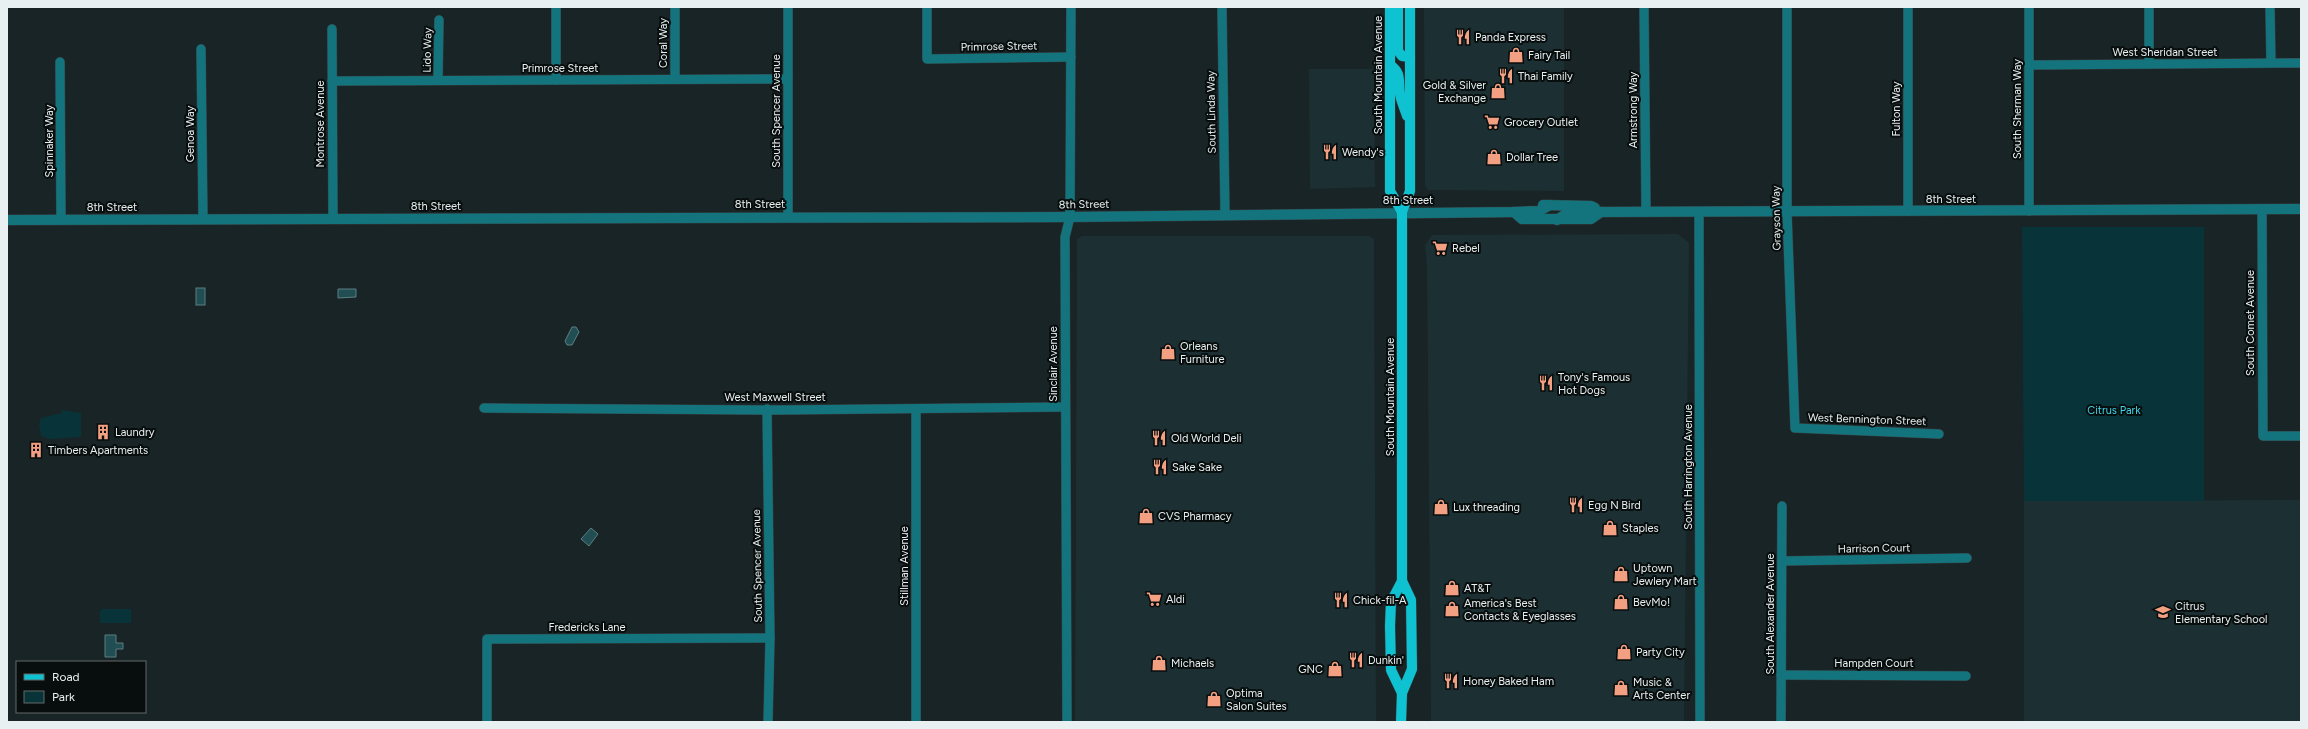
<svg xmlns="http://www.w3.org/2000/svg" width="2308" height="729" font-family="Figtree,sans-serif">
<style>
.built{fill:#1c2f32}
.green{fill:#083439}
.water{fill:#214e53;stroke:#5d7f82}
.lines{fill:none;stroke-linecap:round;stroke-linejoin:round}
.minor-casing{stroke:#364142;stroke-width:10}
.tertiary-casing{stroke:#364142;stroke-width:11}
.primary-casing{stroke:#364142;stroke-width:11}
.minor{stroke:#13747e;stroke-width:9}
.tertiary{stroke:#13747e;stroke-width:10}
.primary{stroke:#0fc2d2;stroke-width:10}
.labels{text-anchor:middle;stroke-width:4;stroke-linejoin:round;paint-order:stroke}
.poi-label{font-size:11px;fill:#e9f0f1;stroke:#080d0d;text-anchor:start}
.street-label{font-size:11px;fill:#e9f0f1;stroke:#080d0d}
.park-label{font-size:11px;fill:#40d6e7;stroke:#080d0d}
</style>
<rect width="100%" height="100%" fill="#192426"/>
<g class="built">
<path d="M 1424,7 L 1564,7 L 1564,191 L 1428,190 L 1425,185 Z"/>
<path d="M 1309,69 L 1374,69 L 1375,187 L 1310,189 Z"/>
<path d="M 1678,234 L 1689,243 L 1684,722 L 1431,722 L 1427,267 L 1425,245 L 1432,235 Z"/>
<path d="M 1082,236 L 1370,236 L 1374,239 L 1376,722 L 1075,722 L 1077,239 Z"/>
<path d="M 2301,500 L 2301,722 L 2024,722 L 2024,501 Z"/>
</g>
<g class="green">
<path d="M 2022,227 L 2204,227 L 2204,501 L 2024,501 Z"/>
<path d="M 62,410 L 81,413 L 81,437 L 50,439 L 41,436 L 39,424 L 41,418 L 62,413 Z"/>
<path d="M 102,609 L 131,609 L 131,623 L 100,623 L 100,612 Z"/>
</g>
<g class="water">
<rect x="196" y="288" width="9" height="17"/>
<path d="M 338,289 L 356,289 L 356,297 L 338,298 Z"/>
<path d="M 572,327 L 576,327 L 579,332 L 572,345 L 567,345 L 565,341 Z"/>
<path d="M 591,528 L 598,534 L 589,546 L 581,539 Z"/>
<path d="M 105,635 L 116,635 L 116,643 L 123,643 L 123,649 L 116,649 L 116,657 L 105,657 Z"/>
</g>
<g class="lines">
<g class="minor-casing">
<g id="minor">
<path d="M 556,7 L 556,80"/>
<path d="M 675,7 L 675,79"/>
<path d="M 788,7 L 788,216"/>
<path d="M 927,7 L 927,59 L 1071,57"/>
<path d="M 1644,7 L 1646,212"/>
<path d="M 1787,7 L 1787,212 L 1795,428 L 1939,434"/>
<path d="M 1908,7 L 1908,211"/>
<path d="M 2029,7 L 2029,211"/>
<path d="M 2149,7 L 2149,64"/>
<path d="M 2270,7 L 2271,63"/>
<path d="M 1222,9 L 1225,214"/>
<path d="M 332,29 L 333,218"/>
<path d="M 201,49 L 203,219"/>
<path d="M 60,62 L 61,219"/>
<path d="M 2029,65 L 2301,63"/>
<path d="M 438,80 L 439,20"/>
<path d="M 332,81 L 788,79"/>
<path d="M 2262,210 L 2263,436 L 2301,436"/>
<path d="M 1699,212 L 1700,722"/>
<path d="M 484,408 L 780,410 L 1065,407"/>
<path d="M 767,409 L 770,638 L 768,722"/>
<path d="M 916,409 L 916,722"/>
<path d="M 1782,561 L 1967,558"/>
<path d="M 1781,675 L 1966,676"/>
<path d="M 487,722 L 487,639 L 770,638"/>
<path d="M 1067,722 L 1065,237 L 1070,217 L 1071,7"/>
<path d="M 1781,722 L 1782,506"/>
</g>
</g>
<g class="tertiary-casing">
<g id="tertiary">
<path d="M 1543,205 L 1591,206 L 1595,208"/>
<path d="M 1514,212 L 1522,219 L 1591,219 L 1601,212"/>
<path d="M 7,220 L 1070,217 L 1514,212 L 1539,211 L 1550,205"/>
<path d="M 1557,220 L 1567,213 L 1601,212 L 2301,209"/>
</g>
</g>
<g class="primary-casing">
<g id="primary">
<path d="M 1390,7 L 1390,191 L 1402,212"/>
<path d="M 1398,7 L 1398,51 L 1402,56 L 1410,57"/>
<path d="M 1390,65 C 1402,73 1398,81 1400,94 C 1401,101 1405,109 1407,116"/>
<path d="M 1402,693 L 1391,670 L 1390,626 L 1391,602 L 1402,581"/>
<path d="M 1401,722 L 1402,693 L 1412,669 L 1411,600 L 1402,581 L 1402,212 L 1410,191 L 1410,7"/>
</g>
</g>
<use href="#minor" class="minor"/>
<use href="#tertiary" class="tertiary"/>
<use href="#primary" class="primary"/>
</g>
<defs>
<g id="restaurant-bare" transform="scale(1.2)"><path d="M-5-6h1v4h1v-4h1v4h1v-4h1v5L-1.5 .5V6h-2V.5L-5-1ZM5-6V6H3V1.5H1.5Q1.5-4 5-6Z" fill="#f39f82" stroke="#080d0d" stroke-width="2.5" paint-order="stroke"/></g>
<g id="shop-bare" transform="scale(1.2)"><path d="M-5-2.5h2.3a2.7 3.5 0 0 1 5.4 0H5L5.5 6h-11ZM-1.5-2.5h3a1.5 2.3 0 0 0-3 0Z" fill="#f39f82" stroke="#080d0d" stroke-width="2.5" paint-order="stroke"/></g>
<g id="supermarket-bare" transform="scale(1.2)"><path d="M-6-5.5h2.5l.6 2H6L4.5 2H-2.5L-4.4-4H-6ZM-1.5 3.2a1.3 1.3 0 1 0 .1 0ZM3 3.2a1.3 1.3 0 1 0 .1 0Z" fill="#f39f82" stroke="#080d0d" stroke-width="2.5" paint-order="stroke"/></g>
<g id="building-bare" transform="scale(1.2)"><path d="M-4-6H4V6H1V3H-1V6H-4ZM-2.5-4.3h1.7v1.8h-1.7ZM.8-4.3h1.7v1.8H.8ZM-2.5-1h1.7V.8h-1.7ZM.8-1h1.7V.8H.8Z" fill="#f39f82" stroke="#080d0d" stroke-width="2.5" paint-order="stroke"/></g>
<g id="school-bare" transform="scale(1.2)"><path d="M0-5L7-2L0 1L-7-2ZM-4 1L0 2.5L4 1V4Q0 6-4 4Z" fill="#f39f82" stroke="#080d0d" stroke-width="2.5" paint-order="stroke"/></g>
</defs>
<g fill-rule="evenodd">
<use href="#restaurant-bare" x="1463" y="37"/>
<use href="#shop-bare" x="1516" y="55"/>
<use href="#restaurant-bare" x="1506" y="76"/>
<use href="#shop-bare" x="1498" y="91"/>
<use href="#supermarket-bare" x="1492" y="122"/>
<use href="#restaurant-bare" x="1330" y="152"/>
<use href="#shop-bare" x="1494" y="157"/>
<use href="#supermarket-bare" x="1440" y="248"/>
<use href="#shop-bare" x="1168" y="352"/>
<use href="#restaurant-bare" x="1546" y="383"/>
<use href="#building-bare" x="103" y="432"/>
<use href="#restaurant-bare" x="1159" y="438"/>
<use href="#building-bare" x="36" y="450"/>
<use href="#restaurant-bare" x="1160" y="467"/>
<use href="#restaurant-bare" x="1576" y="505"/>
<use href="#shop-bare" x="1441" y="507"/>
<use href="#shop-bare" x="1146" y="516"/>
<use href="#shop-bare" x="1610" y="528"/>
<use href="#shop-bare" x="1621" y="574"/>
<use href="#shop-bare" x="1452" y="588"/>
<use href="#supermarket-bare" x="1154" y="599"/>
<use href="#restaurant-bare" x="1341" y="600"/>
<use href="#shop-bare" x="1621" y="602"/>
<use href="#shop-bare" x="1452" y="609"/>
<use href="#school-bare" x="2163" y="612"/>
<use href="#shop-bare" x="1624" y="652"/>
<use href="#restaurant-bare" x="1356" y="660"/>
<use href="#shop-bare" x="1159" y="663"/>
<use href="#shop-bare" x="1335" y="669"/>
<use href="#restaurant-bare" x="1451" y="681"/>
<use href="#shop-bare" x="1621" y="688"/>
<use href="#shop-bare" x="1214" y="699"/>
</g>
<g class="labels">
<g class="poi-label">
<text x="1475" y="41">Panda Express</text>
<text x="1528" y="59">Fairy Tail</text>
<text x="1518" y="80">Thai Family</text>
<text x="1486" y="89" text-anchor="end">Gold &amp; Silver<tspan x="1486" dy="13">Exchange</tspan></text>
<text x="1504" y="126">Grocery Outlet</text>
<text x="1342" y="156">Wendy's</text>
<text x="1506" y="161">Dollar Tree</text>
<text x="1452" y="252">Rebel</text>
<text x="1180" y="350">Orleans<tspan x="1180" dy="13">Furniture</tspan></text>
<text x="1558" y="381">Tony's Famous<tspan x="1558" dy="13">Hot Dogs</tspan></text>
<text x="115" y="436">Laundry</text>
<text x="1171" y="442">Old World Deli</text>
<text x="48" y="454">Timbers Apartments</text>
<text x="1172" y="471">Sake Sake</text>
<text x="1588" y="509">Egg N Bird</text>
<text x="1453" y="511">Lux threading</text>
<text x="1158" y="520">CVS Pharmacy</text>
<text x="1622" y="532">Staples</text>
<text x="1633" y="572">Uptown<tspan x="1633" dy="13">Jewlery Mart</tspan></text>
<text x="1464" y="592">AT&amp;T</text>
<text x="1166" y="603">Aldi</text>
<text x="1353" y="604">Chick-fil-A</text>
<text x="1633" y="606">BevMo!</text>
<text x="1464" y="607">America's Best<tspan x="1464" dy="13">Contacts &amp; Eyeglasses</tspan></text>
<text x="2175" y="610">Citrus<tspan x="2175" dy="13">Elementary School</tspan></text>
<text x="1636" y="656">Party City</text>
<text x="1368" y="664">Dunkin'</text>
<text x="1171" y="667">Michaels</text>
<text x="1323" y="673" text-anchor="end">GNC</text>
<text x="1463" y="685">Honey Baked Ham</text>
<text x="1633" y="686">Music &amp;<tspan x="1633" dy="13">Arts Center</tspan></text>
<text x="1226" y="697">Optima<tspan x="1226" dy="13">Salon Suites</tspan></text>
</g>
<g class="street-label">
<text transform="translate(663 43) rotate(-90)" y="4">Coral Way</text>
<text transform="translate(999 46) rotate(-1)" y="4">Primrose Street</text>
<text transform="translate(427 50) rotate(-89)" y="4">Lido Way</text>
<text x="2165" y="56">West Sheridan Street</text>
<text x="560" y="72">Primrose Street</text>
<text transform="translate(1378 75) rotate(-90)" y="4">South Mountain Avenue</text>
<text transform="translate(1896 109) rotate(-90)" y="4">Fulton Way</text>
<text transform="translate(2017 109) rotate(-90)" y="4">South Sherman Way</text>
<text transform="translate(1633 110) rotate(-90)" y="4">Armstrong Way</text>
<text transform="translate(776 111) rotate(-90)" y="4">South Spencer Avenue</text>
<text transform="translate(1211 112) rotate(-91)" y="4">South Linda Way</text>
<text transform="translate(320 124) rotate(-90)" y="4">Montrose Avenue</text>
<text transform="translate(190 134) rotate(-90)" y="4">Genoa Way</text>
<text transform="translate(49 141) rotate(-90)" y="4">Spinnaker Way</text>
<text x="1951" y="203">8th Street</text>
<text x="1408" y="204">8th Street</text>
<text x="760" y="208">8th Street</text>
<text transform="translate(1084 204) rotate(-1)" y="4">8th Street</text>
<text x="436" y="210">8th Street</text>
<text x="112" y="211">8th Street</text>
<text transform="translate(1776 218) rotate(-91)" y="4">Grayson Way</text>
<text transform="translate(2250 323) rotate(-90)" y="4">South Comet Avenue</text>
<text transform="translate(1053 364) rotate(-90)" y="4">Sinclair Avenue</text>
<text x="775" y="401">West Maxwell Street</text>
<text transform="translate(1390 397) rotate(-90)" y="4">South Mountain Avenue</text>
<text transform="translate(1867 419) rotate(2)" y="4">West Bennington Street</text>
<text transform="translate(1688 467) rotate(-90)" y="4">South Harrington Avenue</text>
<text transform="translate(1874 548) rotate(-1)" y="4">Harrison Court</text>
<text transform="translate(757 566) rotate(-91)" y="4">South Spencer Avenue</text>
<text transform="translate(904 566) rotate(-90)" y="4">Stillman Avenue</text>
<text transform="translate(1770 614) rotate(-90)" y="4">South Alexander Avenue</text>
<text x="587" y="631">Fredericks Lane</text>
<text x="1874" y="667">Hampden Court</text>
</g>
<g class="park-label">
<text x="2114" y="414">Citrus Park</text>
</g>
</g>
<rect width="2308" height="729" fill="none" stroke="#e9f0f1" stroke-width="16"/>
<rect x="16" y="661" width="130" height="52" fill="#080d0d" stroke="#626868"/>
<rect x="24" y="674" width="20" height="6" fill="#0fc2d2" stroke="#626868"/>
<text x="52" y="681" font-size="12" fill="#e9f0f1">Road</text>
<rect x="24" y="691" width="20" height="12" fill="#083439" stroke="#626868"/>
<text x="52" y="701" font-size="12" fill="#e9f0f1">Park</text>
</svg>
